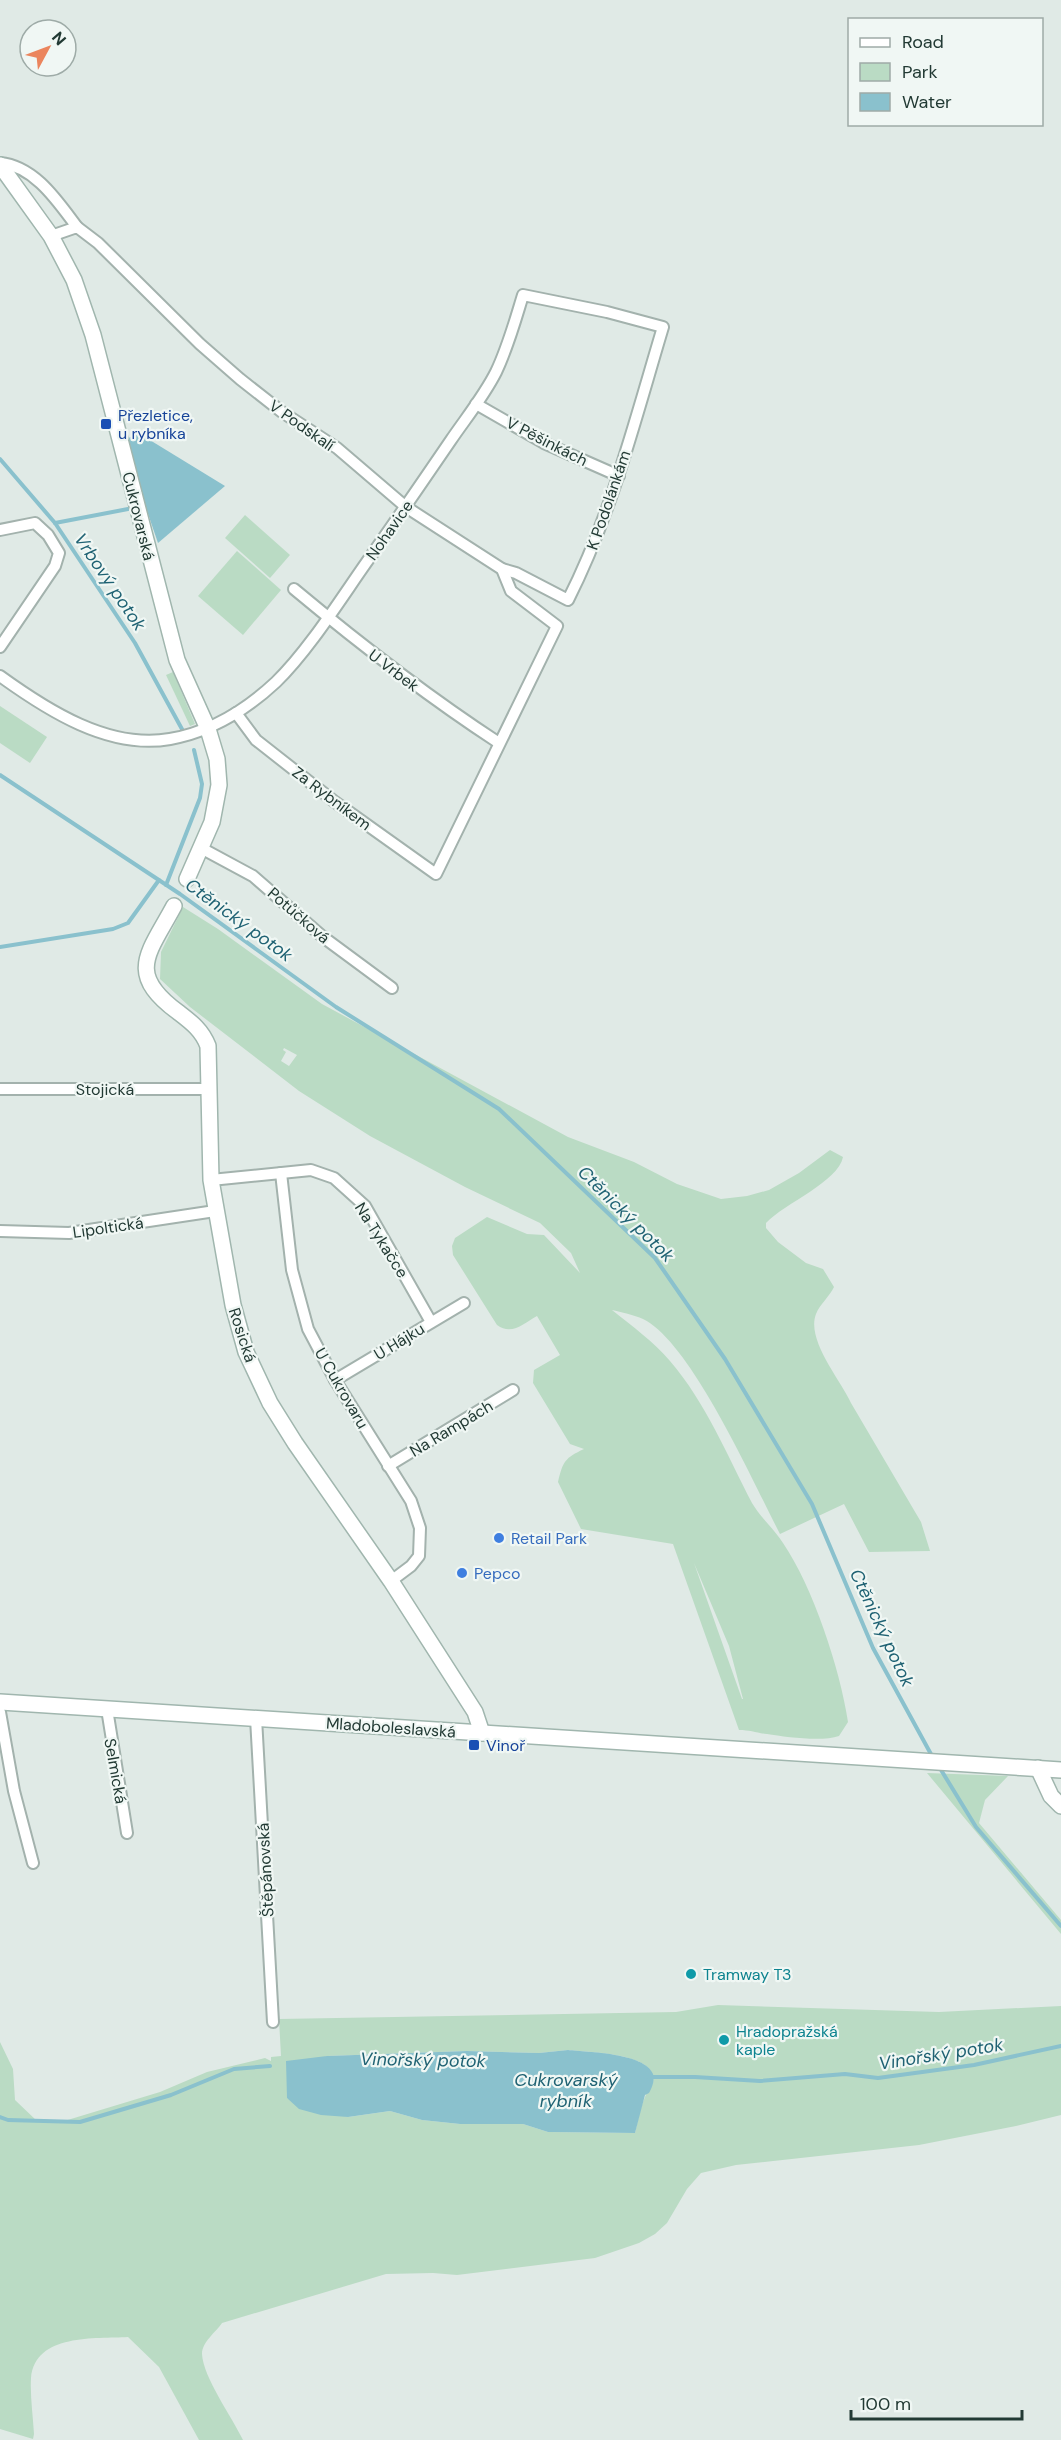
<svg xmlns="http://www.w3.org/2000/svg" width="1061" height="2440" font-family="'DM Sans',sans-serif">
<style>
.green{fill:#badbc4;fill-rule:evenodd}
.water{fill:#8ac1cd}
.lines{fill:none;stroke-linecap:round;stroke-linejoin:round}
.stream{stroke:#8ac1cd;stroke-width:4}
.street-casing{stroke:#a3b2ad;stroke-width:14}
.secondary-casing{stroke:#a0b6ae;stroke-width:18}
.street{stroke:#fff;stroke-width:10}
.secondary{stroke:#fff;stroke-width:15}
.transit-dot{fill:#1a4fb4;stroke:#f0f7f4;stroke-width:2}
.shop-dot{fill:#3f7fe0;stroke:#f0f7f4;stroke-width:2}
.culture-dot{fill:#0f9aa8;stroke:#f0f7f4;stroke-width:2}
.labels{text-anchor:middle;stroke-width:4.5;stroke-linejoin:round;paint-order:stroke}
.transit-label{font-size:16px;fill:#164399;stroke:#f0f7f4;text-anchor:start}
.street-label{font-size:16px;fill:#223a34;stroke:#f0f7f4}
.shop-label{font-size:16px;fill:#366cbe;stroke:#f0f7f4;text-anchor:start}
.culture-label{font-size:16px;fill:#0d838f;stroke:#f0f7f4;text-anchor:start}
.water-label{font-size:18px;font-style:italic;fill:#1f6273;stroke:#f0f7f4}
</style>
<rect width="100%" height="100%" fill="#e0eae6"/>
<g class="green">
<path d="M 245,515 L 290,555 L 270,578 L 225,538 Z"/>
<path d="M 237,551 L 281,590 L 243,635 L 198,596 Z"/>
<path d="M 173,672 L 195,724 L 190,726 L 166,675 Z"/>
<path d="M 0,706 L 47,737 L 30,763 L 0,743 Z"/>
<path d="M 183,907 L 218,929 L 322,1004 L 568,1137 L 634,1162 L 677,1184 L 721,1199 L 747,1196 L 769,1190 L 799,1173 L 830,1150 L 843,1157 C 838,1182 785,1203 766,1223 L 766,1228 L 778,1242 L 806,1263 L 823,1269 L 834,1287 C 830,1296 820,1304 816,1314 C 806,1340 840,1379 851,1403 L 921,1522 L 930,1551 L 869,1552 L 844,1504 L 780,1534 C 754,1484 691,1342 643,1319 C 634,1315 621,1312 612,1310 C 633,1327 653,1341 670,1361 C 706,1403 727,1455 752,1503 C 761,1518 774,1529 783,1543 C 813,1587 840,1669 848,1722 L 839,1736 C 822,1742 786,1737 767,1734 C 757,1733 750,1730 739,1730 L 673,1544 L 581,1529 L 558,1482 C 563,1461 565,1458 584,1449 L 570,1444 L 533,1383 L 534,1370 L 560,1355 L 537,1316 C 524,1323 512,1336 497,1325 L 453,1255 L 452,1246 L 455,1238 L 487,1217 L 527,1234 L 544,1235 L 580,1273 L 571,1253 L 540,1223 L 465,1187 L 370,1136 L 299,1091 L 190,1007 L 160,979 L 161,952 ZM 284,1048 L 297,1055 L 289,1066 L 281,1061 L 286,1052 L 283,1050 ZM 694,1563 L 729,1646 L 743,1699 L 742,1699 Z"/>
<path d="M 927,1773 L 1008,1776 L 985,1800 L 979,1823 L 1061,1920 L 1061,1934 Z"/>
<path d="M 718,2005 L 939,2012 L 1061,2006 L 1061,2115 L 1016,2126 L 919,2145 L 736,2165 L 701,2173 L 687,2189 L 667,2223 L 655,2234 L 639,2243 L 595,2258 L 457,2275 L 433,2273 L 386,2274 L 222,2323 C 216,2332 202,2342 202,2354 C 203,2377 232,2417 243,2440 L 199,2440 L 159,2367 L 128,2337 C 96,2339 35,2333 31,2378 C 30,2396 33,2416 34,2434 L 33,2439 L 0,2429 L 0,2042 L 13,2069 L 15,2100 L 37,2121 L 61,2122 L 160,2092 L 207,2072 L 265,2058 L 271,2061 L 271,2057 L 281,2056 L 279,2019 L 676,2012 ZM 568,2050 C 587,2052 649,2053 653,2076 C 655,2085 648,2089 645,2097 C 640,2108 638,2121 635,2133 L 548,2132 L 523,2124 L 460,2124 L 422,2120 L 390,2111 L 348,2117 L 287,2098 L 287,2074 L 327,2056 L 467,2051 L 539,2053 Z"/>
</g>
<g class="water">
<path d="M 140,434 L 225,486 L 158,543 L 145,505 L 128,438 Z"/>
<path d="M 568,2050 C 588,2052 645,2053 653,2074 C 655,2080 652,2088 649,2093 L 645,2095 L 635,2133 L 548,2132 L 523,2124 L 460,2124 L 422,2120 L 390,2111 L 348,2117 L 321,2115 L 299,2109 L 287,2098 L 286,2061 L 327,2056 L 467,2051 L 539,2053 Z"/>
</g>
<g class="lines">
<g class="stream">
<path d="M 0,459 L 55,523 L 135,643 L 183,731"/>
<path d="M 55,523 L 128,509"/>
<path d="M 0,775 L 180,894 L 336,1007 L 499,1109 L 655,1258 L 725,1359 L 812,1504 L 873,1648 L 932,1756"/>
<path d="M 166,885 L 200,798 L 202,784 L 194,750"/>
<path d="M 0,947 L 113,929 L 128,923 L 159,880"/>
<path d="M 938,1765 L 976,1827 L 1061,1926"/>
<path d="M 648,2077 L 695,2077 L 760,2081 L 845,2074 L 878,2078 L 974,2065 L 1061,2046"/>
<path d="M 0,2117 L 8,2120 L 80,2122 L 171,2095 L 234,2069 L 270,2066"/>
</g>
<g class="street-casing">
<g id="street">
<path d="M 0,163 C 35,166 58,202 77,227"/>
<path d="M 51,236 L 77,227 L 98,243 L 200,344 L 240,379 L 282,412 L 337,448 L 406,507 L 502,569 L 511,591 L 557,626 L 436,874 L 335,802 L 256,740 L 236,713"/>
<path d="M 476,404 L 544,443 L 619,476"/>
<path d="M 0,530 L 35,523 L 48,535 L 59,553 L 55,566 L 0,647"/>
<path d="M 294,589 C 360,644 427,696 499,743"/>
<path d="M 0,676 C 47,710 109,750 170,739 C 210,732 246,710 276,682 C 308,651 340,600 366,563 C 395,522 423,481 451,440 C 466,418 484,396 496,372 C 508,347 515,321 523,295 L 607,312 L 663,327 C 635,420 612,513 568,600 L 516,573 L 502,569"/>
<path d="M 201,848 L 253,876 L 323,937 L 392,988"/>
<path d="M 0,1089 L 210,1089"/>
<path d="M 281,1173 L 292,1270 L 308,1329 L 335,1380 L 411,1501 L 420,1528 L 419,1556 L 411,1566 L 391,1581"/>
<path d="M 211,1180 L 311,1170 L 334,1178 L 365,1206 L 431,1322"/>
<path d="M 0,1231 L 69,1233 L 215,1211"/>
<path d="M 335,1380 L 464,1303"/>
<path d="M 388,1466 L 513,1390"/>
<path d="M 107,1709 L 127,1833"/>
<path d="M 0,1712 L 14,1791 L 33,1863"/>
<path d="M 256,1718 L 273,2022"/>
</g>
</g>
<g class="secondary-casing">
<g id="secondary">
<path d="M 0,165 L 51,236 L 74,280 L 93,335 L 177,660 L 208,729 L 217,759 L 219,785 L 212,822 L 187,879"/>
<path d="M 174,906 C 149,953 125,973 178,1012 C 191,1022 202,1030 208,1046 L 211,1180 L 233,1305 L 246,1352 L 270,1403 L 295,1443 L 391,1581 L 475,1712 L 482,1733"/>
<path d="M 0,1702 L 1061,1770"/>
<path d="M 1038,1768 L 1051,1796 L 1061,1806"/>
</g>
</g>
<use href="#street" class="street"/>
<use href="#secondary" class="secondary"/>
</g>
<g class="transit-dot">
<rect x="100" y="418" width="12" height="12" rx="3"/>
<rect x="468" y="1739" width="12" height="12" rx="3"/>
</g>
<g class="shop-dot">
<circle cx="499" cy="1538" r="6"/>
<circle cx="462" cy="1573" r="6"/>
</g>
<g class="culture-dot">
<circle cx="691" cy="1974" r="6"/>
<circle cx="724" cy="2040" r="6"/>
</g>
<g class="labels">
<g class="transit-label">
<text x="118" y="421">Přezletice,<tspan x="118" dy="18">u rybníka</tspan></text>
<text x="486" y="1751">Vinoř</text>
</g>
<g class="street-label">
<text transform="translate(302 425) rotate(35)" y="6">V Podskalí</text>
<text transform="translate(547 441) rotate(27)" y="6">V Pěšinkách</text>
<text transform="translate(608 500) rotate(-71)" y="6">K Podolánkám</text>
<text transform="translate(139 516) rotate(76)" y="6">Cukrovarská</text>
<text transform="translate(389 530) rotate(-55)" y="6">Nohavice</text>
<text transform="translate(394 670) rotate(37)" y="6">U Vrbek</text>
<text transform="translate(332 798) rotate(37)" y="6">Za Rybníkem</text>
<text transform="translate(299 915) rotate(41)" y="6">Potůčková</text>
<text x="105" y="1095">Stojická</text>
<text transform="translate(108 1227) rotate(-8)" y="6">Lipoltická</text>
<text transform="translate(382 1240) rotate(58)" y="6">Na Tykačce</text>
<text transform="translate(243 1335) rotate(72)" y="6">Rosická</text>
<text transform="translate(399 1341) rotate(-31)" y="6">U Hájku</text>
<text transform="translate(342 1388) rotate(60)" y="6">U Cukrovaru</text>
<text transform="translate(451 1428) rotate(-31)" y="6">Na Rampách</text>
<text transform="translate(391 1727) rotate(4)" y="6">Mladoboleslavská</text>
<text transform="translate(116 1771) rotate(80)" y="6">Selmická</text>
<text transform="translate(265 1870) rotate(-93)" y="6">Štěpánovská</text>
</g>
<g class="shop-label">
<text x="511" y="1544">Retail Park</text>
<text x="474" y="1579">Pepco</text>
</g>
<g class="culture-label">
<text x="703" y="1980">Tramway T3</text>
<text x="736" y="2037">Hradopražská<tspan x="736" dy="18">kaple</tspan></text>
</g>
<g class="water-label">
<text transform="translate(110 582) rotate(56)" y="6">Vrbový potok</text>
<text transform="translate(239 920) rotate(36)" y="6">Ctěnický potok</text>
<text transform="translate(626 1214) rotate(45)" y="6">Ctěnický potok</text>
<text transform="translate(882 1628) rotate(65)" y="6">Ctěnický potok</text>
<text transform="translate(941 2054) rotate(-9)" y="6">Vinořský potok</text>
<text transform="translate(423 2060) rotate(1)" y="6">Vinořský potok</text>
<text x="566" y="2086">Cukrovarský<tspan x="566" dy="21">rybník</tspan></text>
</g>
</g>
<rect x="848" y="18" width="195" height="108" fill="#f0f7f4" stroke="#9eaba7" stroke-width="1.5"/>
<rect x="860" y="38" width="30" height="9" fill="#ffffff" stroke="#9eaba7" stroke-width="1.5"/>
<text x="902" y="48" font-size="18" fill="#223a34">Road</text>
<rect x="860" y="63" width="30" height="18" fill="#badbc4" stroke="#9eaba7" stroke-width="1.5"/>
<text x="902" y="78" font-size="18" fill="#223a34">Park</text>
<rect x="860" y="93" width="30" height="18" fill="#8ac1cd" stroke="#9eaba7" stroke-width="1.5"/>
<text x="902" y="108" font-size="18" fill="#223a34">Water</text>
<g transform="translate(48 48) rotate(49)"><circle r="28" fill="#f0f7f4" stroke="#9eaba7" stroke-width="1.5"/>
<path d="M0-4.5L10 22L0 15L-10 22Z" fill="#eb855d"/>
<text y="-9" font-size="16" font-weight="bold" text-anchor="middle" fill="#223a34">N</text>
</g>
<path d="M851 2410v9h171v-9" fill="none" stroke="#223a34" stroke-width="3"/>
<text x="860" y="2410" font-size="18" fill="#223a34" stroke="#f0f7f4" stroke-width="4.5" paint-order="stroke">100 m</text>
</svg>
